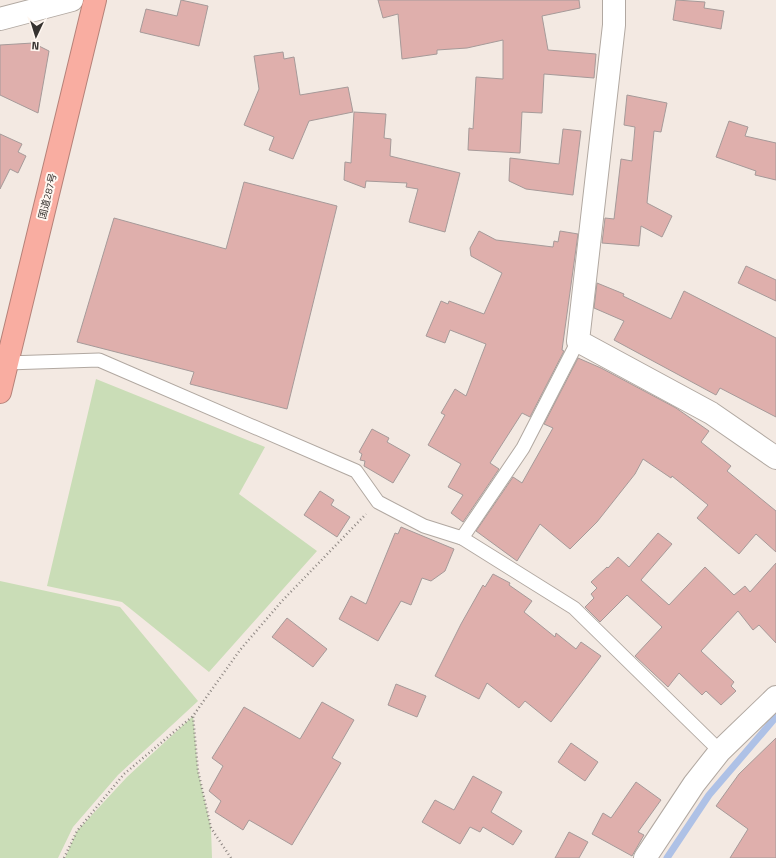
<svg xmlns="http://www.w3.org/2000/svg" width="776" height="858" font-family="'Titillium Web','Noto Sans JP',sans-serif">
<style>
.green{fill:#caddb7}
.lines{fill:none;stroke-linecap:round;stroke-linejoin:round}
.stream{stroke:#aec1e6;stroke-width:7}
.building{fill:#dfafac;stroke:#a69a99}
.lane-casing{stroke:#b1a8a1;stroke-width:15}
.street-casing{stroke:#b1a8a1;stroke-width:24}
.highway-casing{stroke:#b58279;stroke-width:24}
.path{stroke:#8c8581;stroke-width:2.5;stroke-dasharray:1 3;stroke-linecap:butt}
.lane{stroke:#fff;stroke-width:13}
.street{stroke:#fff;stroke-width:22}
.highway{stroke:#f9ada1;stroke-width:22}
.labels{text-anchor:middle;stroke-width:4;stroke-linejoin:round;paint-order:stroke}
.street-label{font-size:10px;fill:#36322f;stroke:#fff7f1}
</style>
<rect width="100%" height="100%" fill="#f3e9e2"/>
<g class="green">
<path d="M 96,379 L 265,447 L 239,494 L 317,551 L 209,672 L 122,602 L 47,586 Z"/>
<path d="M 0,581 L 120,607 L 198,701 L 118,775 L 73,827 L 58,858 L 0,858 Z"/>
<path d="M 193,716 L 198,771 L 211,828 L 212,858 L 65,858 L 77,831 L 127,777 Z"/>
</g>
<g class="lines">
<path class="stream" d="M 667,858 L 709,795 L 776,717"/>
</g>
<g class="building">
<path d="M 181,0 L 208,6 L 199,46 L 140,32 L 146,9 L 177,16 Z"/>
<path d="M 378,0 L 579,0 L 580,8 L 542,16 L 548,50 L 596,54 L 594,78 L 544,74 L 542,113 L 522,112 L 520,153 L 468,150 L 469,128 L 473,129 L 476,77 L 503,79 L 503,40 L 467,48 L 437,50 L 437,54 L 402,59 L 398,14 L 383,18 Z"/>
<path d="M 676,0 L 705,2 L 704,8 L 724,11 L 721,29 L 673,20 Z"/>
<path d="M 33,43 L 49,51 L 38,113 L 0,95 L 0,45 Z"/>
<path d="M 283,52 L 284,59 L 294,57 L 300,95 L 348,87 L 353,112 L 309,121 L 293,159 L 269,150 L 274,137 L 244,125 L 259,89 L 254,56 Z"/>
<path d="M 627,95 L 667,103 L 661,132 L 654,131 L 647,203 L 672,216 L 662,237 L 641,226 L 639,246 L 602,243 L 605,218 L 614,219 L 621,159 L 632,161 L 635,127 L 624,125 Z"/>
<path d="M 354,112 L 386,114 L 384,138 L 391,139 L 390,156 L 460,173 L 445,232 L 409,222 L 418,189 L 406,187 L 407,183 L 366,181 L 365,188 L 344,180 L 345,162 L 351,163 Z"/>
<path d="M 729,121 L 748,127 L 745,136 L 776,143 L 776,180 L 755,175 L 756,171 L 716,157 Z"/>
<path d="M 563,129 L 581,131 L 573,195 L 526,189 L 509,181 L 510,158 L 559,164 Z"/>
<path d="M 0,134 L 22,144 L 18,152 L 26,156 L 18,173 L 10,169 L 0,189 Z"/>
<path d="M 244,182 L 337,206 L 287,409 L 190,384 L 194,372 L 77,342 L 114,218 L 226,249 Z"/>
<path d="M 479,231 L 496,240 L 553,247 L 554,241 L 558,242 L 560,231 L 578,234 L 562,350 L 564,351 L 530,417 L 522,413 L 490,463 L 499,469 L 463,522 L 451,513 L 463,495 L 448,487 L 461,464 L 428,445 L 445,415 L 441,413 L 455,389 L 466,396 L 486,344 L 450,330 L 445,343 L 426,336 L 441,301 L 448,304 L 449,301 L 484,314 L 502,273 L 471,256 L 470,248 Z"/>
<path d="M 746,266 L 776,280 L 776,301 L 738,283 Z"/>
<path d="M 597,283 L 624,294 L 623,296 L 671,319 L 684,291 L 776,338 L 776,417 L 720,388 L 716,395 L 614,340 L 624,321 L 594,308 Z"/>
<path d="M 578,358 L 601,368 L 676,408 L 709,431 L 701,442 L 731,466 L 727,471 L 776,511 L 776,552 L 756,534 L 739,554 L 697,518 L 708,505 L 672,476 L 671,478 L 643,459 L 635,474 L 597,522 L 570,549 L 540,524 L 517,561 L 476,531 L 513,477 L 522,483 L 553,428 L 544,424 Z"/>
<path d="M 372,429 L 389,438 L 387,442 L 410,455 L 393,483 L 364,466 L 365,461 L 360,460 L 362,454 L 359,452 Z"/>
<path d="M 320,491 L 334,500 L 331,505 L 350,517 L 337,537 L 304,515 Z"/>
<path d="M 401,527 L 454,549 L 445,571 L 431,581 L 422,578 L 411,605 L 401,601 L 378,641 L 339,619 L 351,596 L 366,604 L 395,533 L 398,534 Z"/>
<path d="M 658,533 L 672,544 L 641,580 L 669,605 L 705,567 L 734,595 L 745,586 L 750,592 L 776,563 L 776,643 L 759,625 L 753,630 L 738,611 L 701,651 L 734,682 L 731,686 L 736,691 L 721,705 L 706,691 L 702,695 L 679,673 L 668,687 L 635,656 L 662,627 L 627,595 L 600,622 L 585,607 L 594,598 L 591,594 L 597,588 L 591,582 L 607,567 L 608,568 L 618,557 L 629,567 Z"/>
<path d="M 493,574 L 510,583 L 509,585 L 532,601 L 524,612 L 555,637 L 556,633 L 576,649 L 581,642 L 601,656 L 551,722 L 525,701 L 519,708 L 487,683 L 479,699 L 435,676 L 461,624 L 483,585 L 485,587 Z"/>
<path d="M 287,618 L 327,649 L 313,667 L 272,637 Z"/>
<path d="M 396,684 L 426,696 L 417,717 L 388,705 Z"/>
<path d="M 322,702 L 354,720 L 332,758 L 341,763 L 292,845 L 249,820 L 243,830 L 215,812 L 221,801 L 209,791 L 223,766 L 212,758 L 244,707 L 300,739 Z"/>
<path d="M 776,738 L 776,858 L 730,858 L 748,829 L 716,806 L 739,774 Z"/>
<path d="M 571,743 L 598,762 L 585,781 L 558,762 Z"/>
<path d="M 473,776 L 502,792 L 491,812 L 522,831 L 513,845 L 483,827 L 480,832 L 470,827 L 460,844 L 422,822 L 435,800 L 454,810 Z"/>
<path d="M 636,782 L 661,800 L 638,832 L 644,835 L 632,856 L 592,834 L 603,813 L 611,818 Z"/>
<path d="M 569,832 L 588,842 L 579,858 L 555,858 Z"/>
</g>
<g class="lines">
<g class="lane-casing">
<g id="lane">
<path d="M 7,363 L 99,360 L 356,471 L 378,502 L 424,526 L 462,538 L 574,608 L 720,751"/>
<path d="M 462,538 L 523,448 L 578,341"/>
</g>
</g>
<g class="street-casing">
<g id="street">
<path d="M 614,0 L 614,25 L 578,341 L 711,413 L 776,458"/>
<path d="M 0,19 L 72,0"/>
<path d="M 645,858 L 694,784 L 720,751 L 776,697"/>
</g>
</g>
<g class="highway-casing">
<path id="highway" d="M 0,392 L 95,0"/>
</g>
<g class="path">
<path d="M 64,858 L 77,831 L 124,774 L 193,716"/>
<path d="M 231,858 L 211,828 L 198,771 L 193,716 L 240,650 L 282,601 L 366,514"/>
</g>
<use href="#lane" class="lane"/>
<use href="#street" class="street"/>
<use href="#highway" class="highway"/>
</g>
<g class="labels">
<g class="street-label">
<text transform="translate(47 196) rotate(-76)" y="4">国道287号</text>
</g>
</g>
<g transform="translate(36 36) rotate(184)" stroke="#fff7f1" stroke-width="3" paint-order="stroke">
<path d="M0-3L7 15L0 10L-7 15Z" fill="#36322f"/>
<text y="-6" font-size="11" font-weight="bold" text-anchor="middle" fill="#36322f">N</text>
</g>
</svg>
